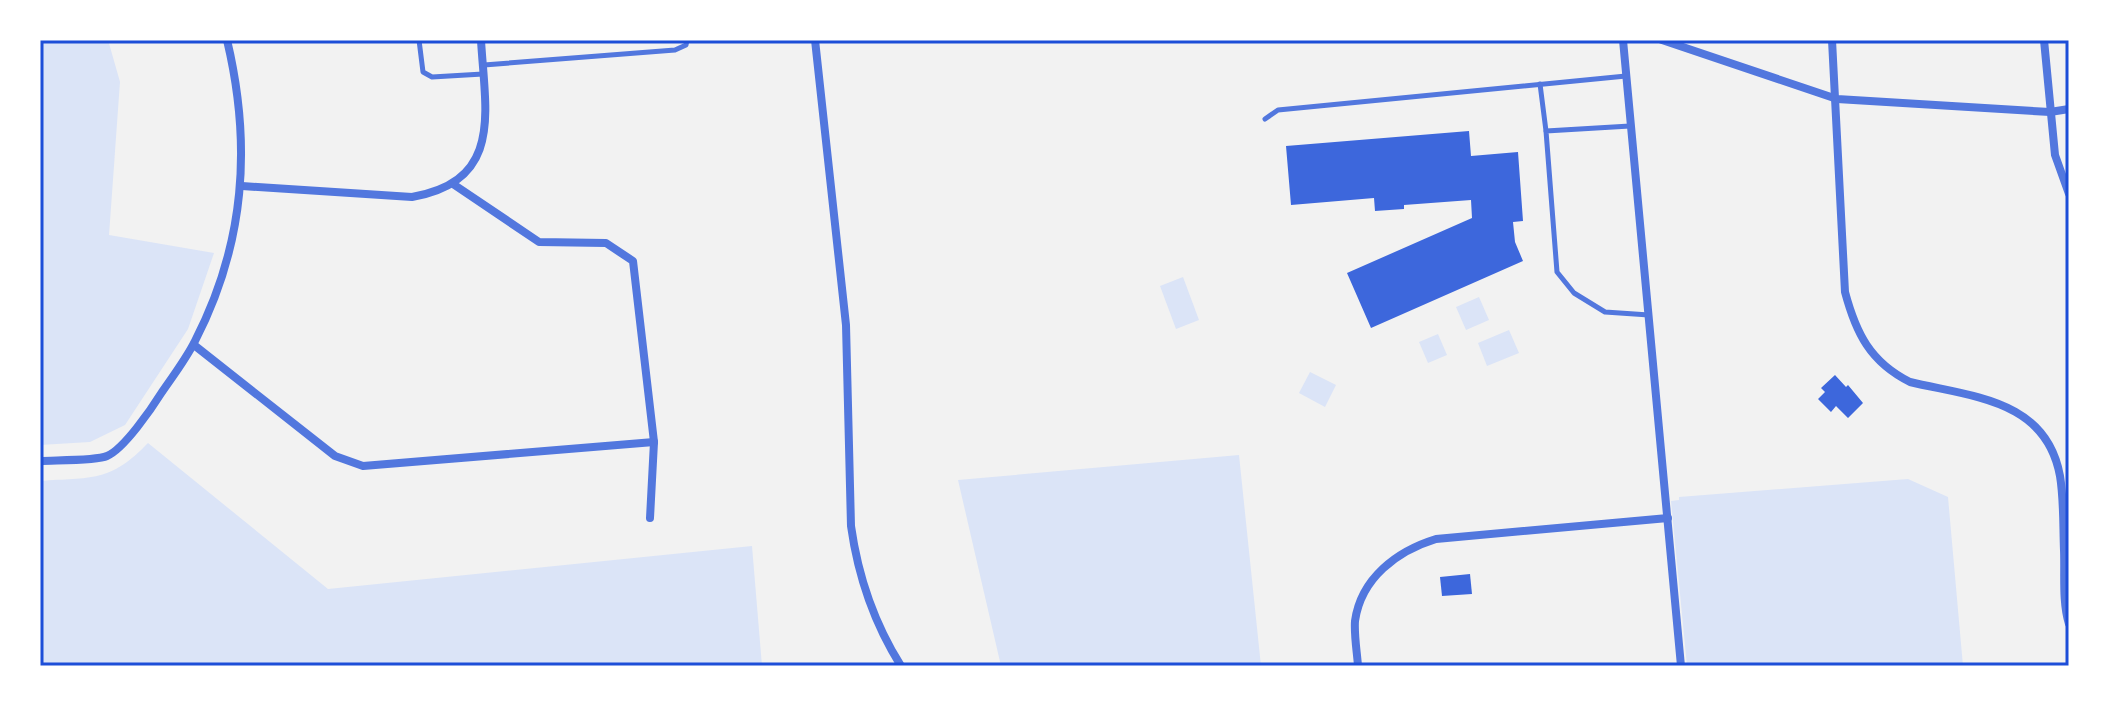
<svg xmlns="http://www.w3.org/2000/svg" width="2109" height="706" font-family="Commissioner,sans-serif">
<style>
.green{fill:#dbe4f7}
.building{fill:#3d67dc}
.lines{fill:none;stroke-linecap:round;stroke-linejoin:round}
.service{stroke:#5277de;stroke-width:5}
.minor{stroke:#5277de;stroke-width:8}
.neatline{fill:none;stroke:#1d4ed8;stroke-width:3}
</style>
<rect width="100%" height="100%" fill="#f2f2f2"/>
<g class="green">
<path d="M 40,40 L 108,40 L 120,82 L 109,235 L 214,253 L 188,329 L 125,425 L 90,442 L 40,445 Z"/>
<path d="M 1183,277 L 1199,320 L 1176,329 L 1160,286 Z"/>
<path d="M 1479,297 L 1489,320 L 1466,330 L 1456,307 Z"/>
<path d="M 1509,330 L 1519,353 L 1487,366 L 1478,343 Z"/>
<path d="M 1438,334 L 1447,355 L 1428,363 L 1419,342 Z"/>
<path d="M 1310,372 L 1336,385 L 1325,407 L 1299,393 Z"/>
<path d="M 148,443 L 328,589 L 752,546 L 762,666 L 40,666 L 40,481 C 91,477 110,483 148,443 Z"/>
<path d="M 1239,455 L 1261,666 L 1001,666 L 958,480 Z"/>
<path d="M 1908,479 L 1948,497 L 1963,666 L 1687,666 L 1671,501 L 1679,500 L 1679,497 Z"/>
</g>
<g class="building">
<path d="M 1469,131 L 1471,156 L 1518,152 L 1523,221 L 1513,222 L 1515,242 L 1523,261 L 1371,328 L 1347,273 L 1472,218 L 1471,200 L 1404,205 L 1404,209 L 1375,211 L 1374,198 L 1291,205 L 1286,146 Z"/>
<path d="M 1835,375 L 1846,387 L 1848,385 L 1863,403 L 1848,418 L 1836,406 L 1831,412 L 1818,399 L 1825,392 L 1821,388 Z"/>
<path d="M 1470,574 L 1472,594 L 1442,596 L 1440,577 Z"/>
</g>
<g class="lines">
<g class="service">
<path d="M 419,40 L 423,72 L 432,77 L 483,74"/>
<path d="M 484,65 L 675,50 L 686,45 L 687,40"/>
<path d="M 1540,84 L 1546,131"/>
<path d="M 1265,119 L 1278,110 L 1626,76"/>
<path d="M 1630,126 L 1546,131 L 1557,272 L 1574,293 L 1605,312 L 1649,315"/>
</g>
<g class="minor">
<path d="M 815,40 L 846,325 L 851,526 C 858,576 874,623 901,666"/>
<path d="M 1623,40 L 1681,666"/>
<path d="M 1662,40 L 1837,99 L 2050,112 L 2069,109"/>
<path d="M 1832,40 L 1845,292 C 1856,333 1870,362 1910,382 C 1972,397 2046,399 2060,476 C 2064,500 2063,526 2064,550 C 2065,573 2062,602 2069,624"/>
<path d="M 2044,40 L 2055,155 L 2069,194"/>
<path d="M 453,184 L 539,242 L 606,243 L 633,261 L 654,442 L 650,518"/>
<path d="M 242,186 L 412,197 C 504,181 485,111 481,40"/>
<path d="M 194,345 L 335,456 L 363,466 L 654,442"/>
<path d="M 40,461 C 54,460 96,461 107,456 C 124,449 152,408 162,392 C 173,376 186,359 195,341 C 245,244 252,145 227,40"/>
<path d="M 1358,666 C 1357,652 1354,635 1355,621 C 1361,578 1397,551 1436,539 L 1668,518"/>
</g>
</g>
<rect width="2109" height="706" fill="none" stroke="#ffffff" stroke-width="84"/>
<rect x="42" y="42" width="2025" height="622" class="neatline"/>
</svg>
